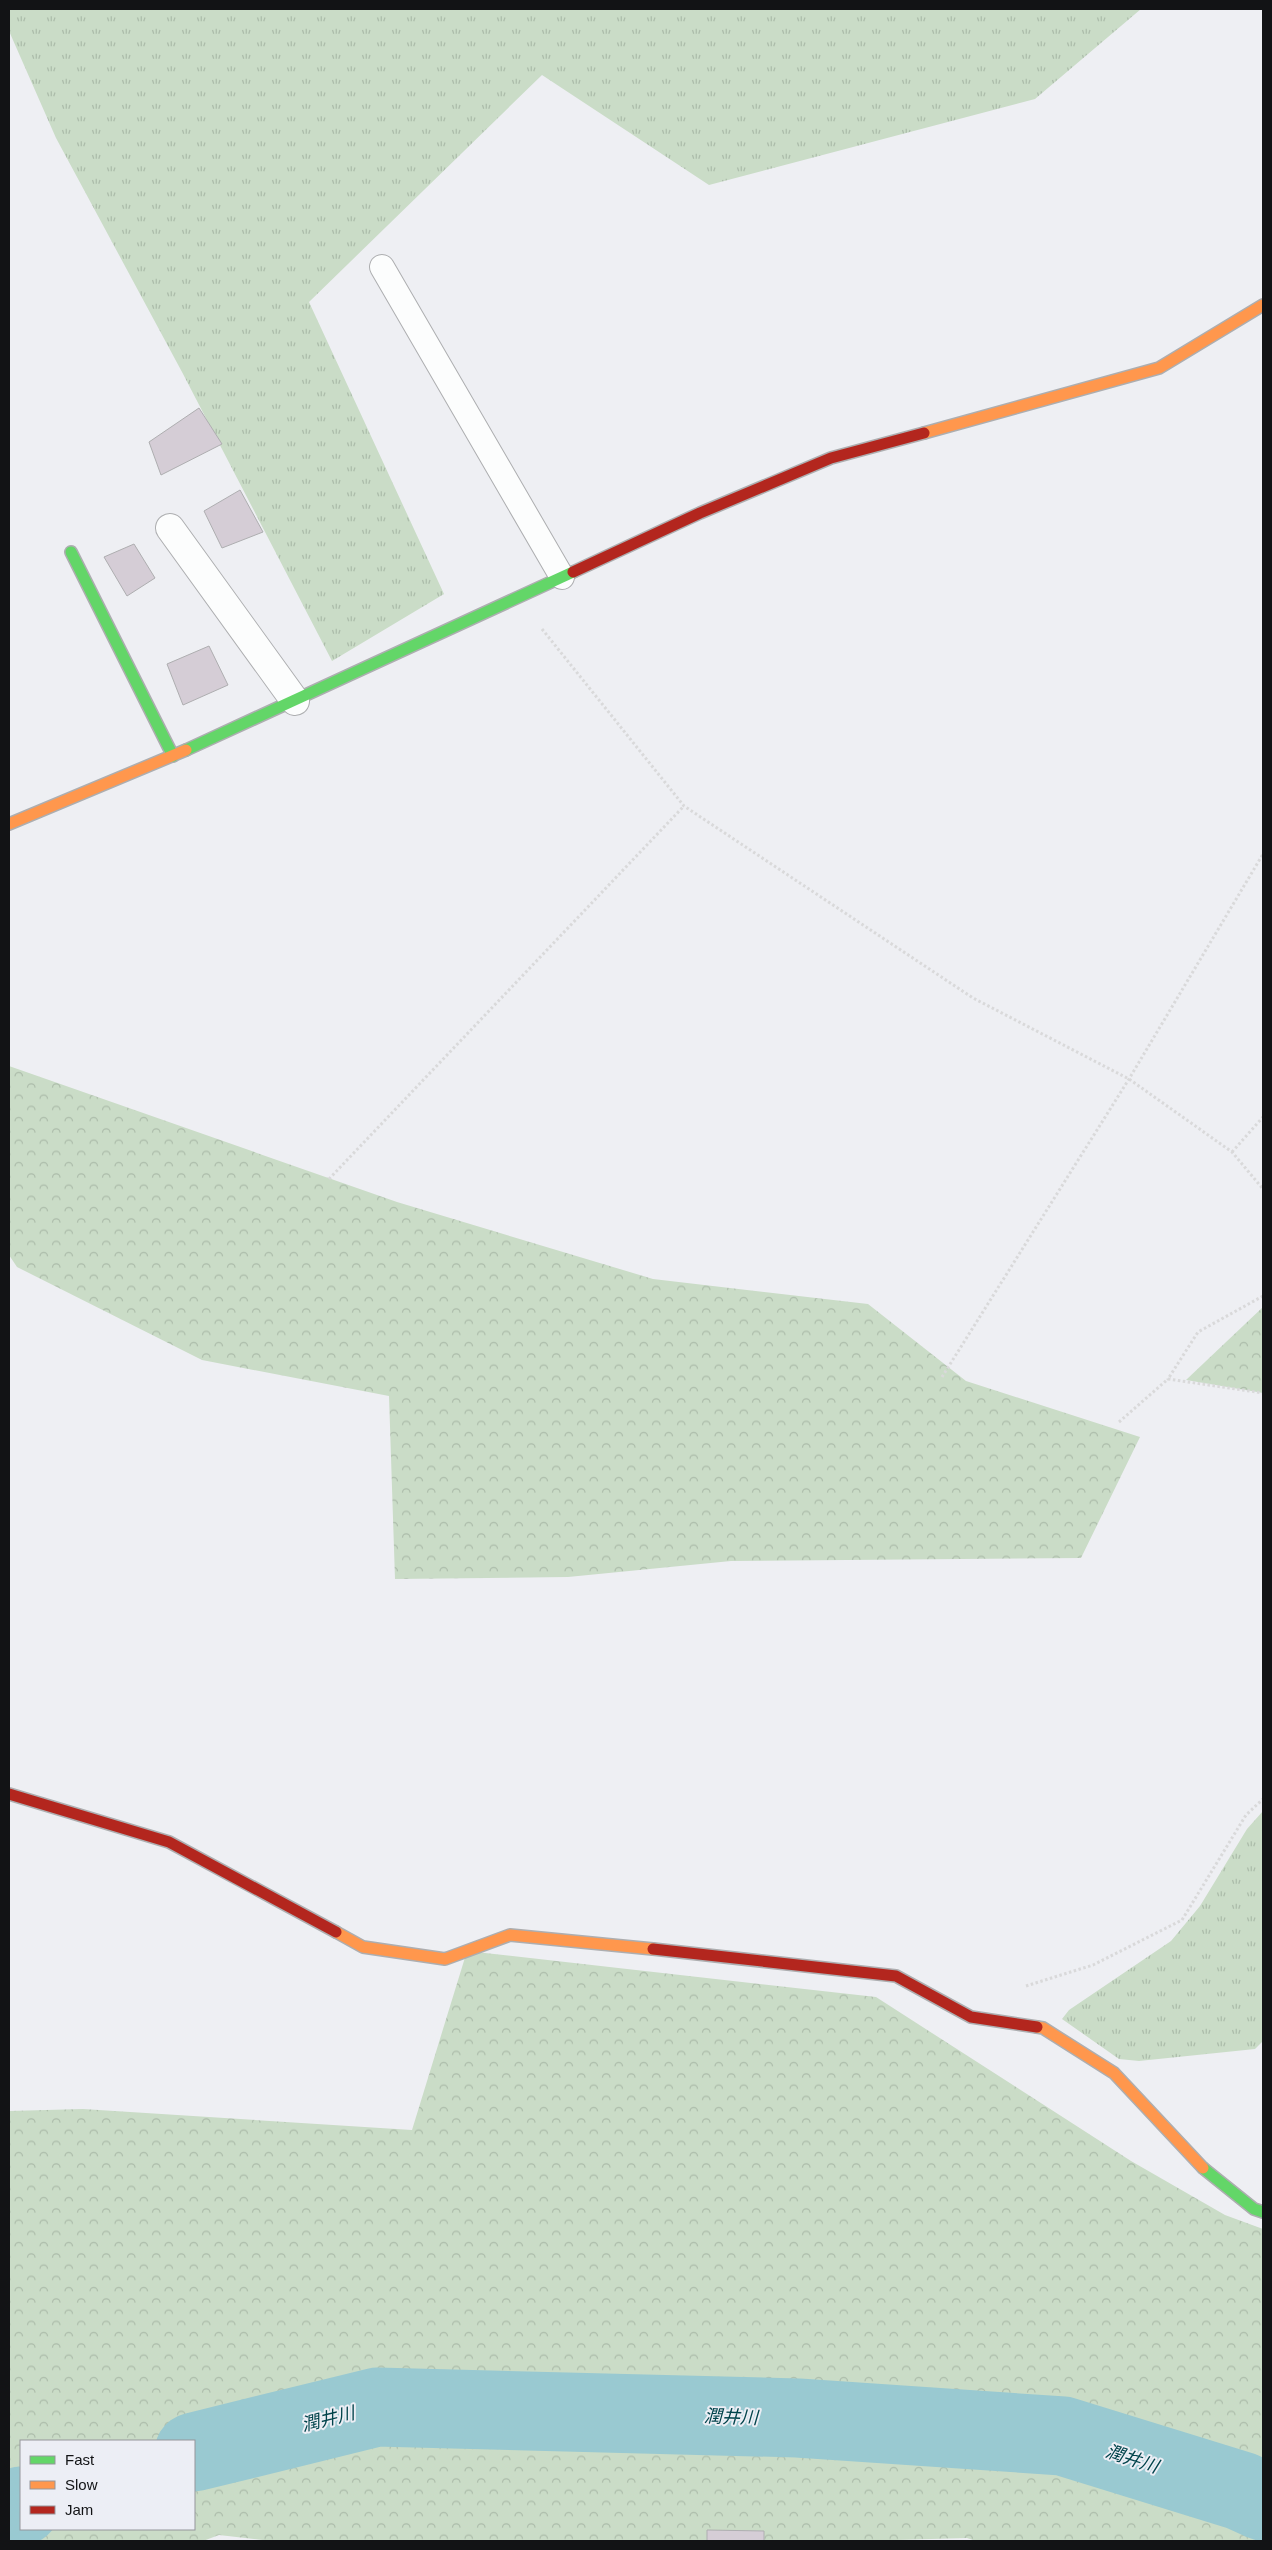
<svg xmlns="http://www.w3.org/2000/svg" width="1272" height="2550" font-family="Arial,'Noto Sans JP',sans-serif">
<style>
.grass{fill:url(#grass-tufts)}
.forest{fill:url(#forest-crowns);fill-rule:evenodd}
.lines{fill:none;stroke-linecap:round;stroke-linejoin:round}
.river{stroke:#99c9d1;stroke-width:79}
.building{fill:#d5cdd6;stroke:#aeaeb0}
.lane-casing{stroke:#adaeb0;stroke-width:26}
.street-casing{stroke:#adaeb0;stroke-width:30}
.fast-casing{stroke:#adaeb0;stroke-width:14}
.slow-casing{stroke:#adaeb0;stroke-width:14}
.jam-casing{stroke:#adaeb0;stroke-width:14}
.path{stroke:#d9d9da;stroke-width:3;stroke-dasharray:2.5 2.5;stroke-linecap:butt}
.lane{stroke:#fcfdfd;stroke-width:24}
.street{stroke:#fcfdfd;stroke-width:28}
.fast{stroke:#63d668;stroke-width:11}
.slow{stroke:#ff974d;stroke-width:11}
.jam{stroke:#b3261e;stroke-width:11}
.labels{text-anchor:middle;stroke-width:4;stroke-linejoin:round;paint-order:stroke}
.water-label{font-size:18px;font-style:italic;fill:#00434b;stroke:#eceef5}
</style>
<defs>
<pattern id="grass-tufts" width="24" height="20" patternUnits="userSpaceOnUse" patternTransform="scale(1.25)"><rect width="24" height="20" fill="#cadcc7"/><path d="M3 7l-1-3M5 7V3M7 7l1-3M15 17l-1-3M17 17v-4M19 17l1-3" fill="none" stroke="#acbcaa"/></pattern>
<pattern id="forest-crowns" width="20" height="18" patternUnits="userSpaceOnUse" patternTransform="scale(1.25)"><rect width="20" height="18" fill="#cadcc7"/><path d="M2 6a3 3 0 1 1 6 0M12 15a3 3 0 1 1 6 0" fill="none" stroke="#acbcaa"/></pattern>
</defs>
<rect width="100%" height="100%" fill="#eeeff3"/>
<g class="grass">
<path d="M 9,9 L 1141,9 L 1035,99 L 709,185 L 542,75 L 309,302 L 444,594 L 332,661 L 182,372 L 56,138 L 9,31 Z"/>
<path d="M 1263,1811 L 1263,2041 L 1255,2049 L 1139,2061 L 1119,2059 L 1062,2019 L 1069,2010 L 1171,1941 L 1200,1906 L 1247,1829 Z"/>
</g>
<g class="forest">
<path d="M 9,1066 L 397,1202 L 653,1279 L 868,1304 L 966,1381 L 1140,1437 L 1081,1558 L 731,1561 L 568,1577 L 395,1579 L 389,1396 L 202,1360 L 17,1267 L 9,1255 Z"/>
<path d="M 1263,1307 L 1263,1393 L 1186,1380 Z"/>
<path d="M 467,1951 L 876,1997 L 1131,2161 L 1225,2215 L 1263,2229 L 1263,2541 L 976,2541 L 967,2538 L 860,2541 L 272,2541 L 219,2535 L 203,2541 L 9,2541 L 9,2111 L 83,2109 L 412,2130 ZM 21,2441 L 194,2441 L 194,2529 L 21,2529 Z"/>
</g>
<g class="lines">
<g class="river">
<path d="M 194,2452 L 377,2407 L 798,2418 L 1063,2436 L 1241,2491 L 1263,2501"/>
<path d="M 9,2510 L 21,2506"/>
</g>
</g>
<g class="building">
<path d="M 199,408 L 222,444 L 161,475 L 149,442 Z"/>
<path d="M 240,490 L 263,532 L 222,548 L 204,511 Z"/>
<path d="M 134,544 L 155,578 L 127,596 L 104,557 Z"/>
<path d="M 209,646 L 228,685 L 183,705 L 167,664 Z"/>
<path d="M 707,2530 L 764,2531 L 764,2541 L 707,2541 Z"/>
</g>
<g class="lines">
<g class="lane-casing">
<path id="lane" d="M 382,267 L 562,577"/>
</g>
<g class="street-casing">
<path id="street" d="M 170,528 L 295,701"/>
</g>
<g class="fast-casing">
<g id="fast">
<path d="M 71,552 L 173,756"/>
<path d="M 186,750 L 573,572"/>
<path d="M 1203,2168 L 1254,2209 L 1263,2212"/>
</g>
</g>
<g class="slow-casing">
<g id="slow">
<path d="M 924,433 L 1159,368 L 1263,305"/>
<path d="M 9,824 L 186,750"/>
<path d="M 336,1932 L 363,1947 L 445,1959 L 510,1935 L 653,1949"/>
<path d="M 1037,2027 L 1043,2028 L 1114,2073 L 1203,2168"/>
</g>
</g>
<g class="jam-casing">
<g id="jam">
<path d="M 573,572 L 700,513 L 831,458 L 924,433"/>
<path d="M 9,1794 L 169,1842 L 336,1932"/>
<path d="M 653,1949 L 896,1976 L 971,2017 L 1037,2027"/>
</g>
</g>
<g class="path">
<path d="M 542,629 L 684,806 L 973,998 L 1129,1079 L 1232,1152 L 1263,1189"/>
<path d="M 1232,1152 L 1263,1117"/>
<path d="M 329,1179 L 684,806"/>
<path d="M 1263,1296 L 1198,1332 L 1168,1379 L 1263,1393"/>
<path d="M 942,1377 L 1129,1079 L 1263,854"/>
<path d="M 1119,1422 L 1168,1379"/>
<path d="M 1026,1986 L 1093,1965 L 1182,1920 L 1246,1815 L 1263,1799"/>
</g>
<use href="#lane" class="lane"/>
<use href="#street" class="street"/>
<use href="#fast" class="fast"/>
<use href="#slow" class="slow"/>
<use href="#jam" class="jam"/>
</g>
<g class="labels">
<g class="water-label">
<text transform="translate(731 2417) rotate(2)" y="6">潤井川</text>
<text transform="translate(328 2419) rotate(-14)" y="6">潤井川</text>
<text transform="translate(1132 2459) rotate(18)" y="6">潤井川</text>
</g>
</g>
<rect width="1272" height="2550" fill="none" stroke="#121315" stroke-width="20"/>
<rect x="20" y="2440" width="175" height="90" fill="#eceef5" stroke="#95969b"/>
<rect x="30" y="2456" width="25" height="8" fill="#63d668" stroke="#95969b"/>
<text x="65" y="2465" font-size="15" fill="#121315">Fast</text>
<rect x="30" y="2481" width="25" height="8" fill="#ff974d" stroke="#95969b"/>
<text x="65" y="2490" font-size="15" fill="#121315">Slow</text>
<rect x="30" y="2506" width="25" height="8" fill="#b3261e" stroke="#95969b"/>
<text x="65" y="2515" font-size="15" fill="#121315">Jam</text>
</svg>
